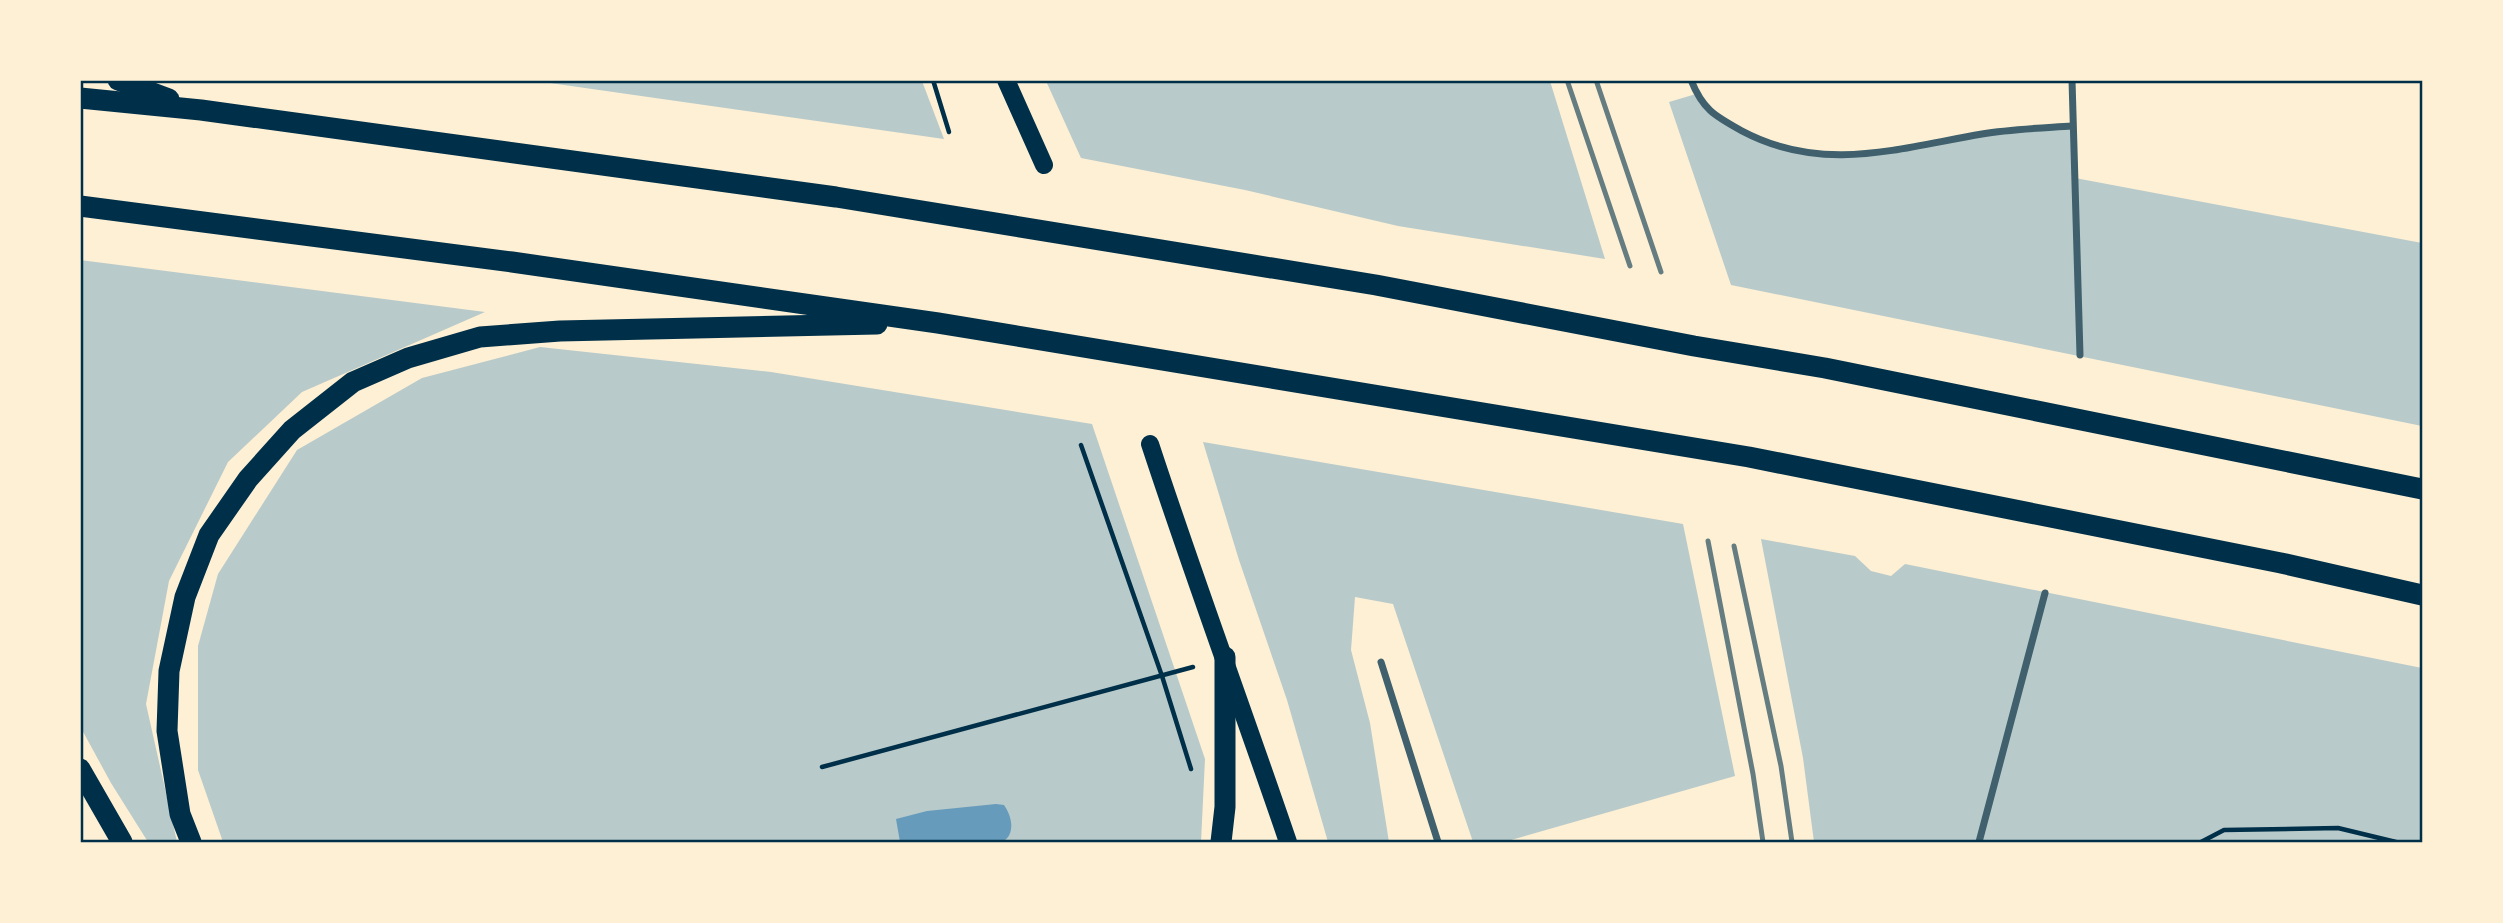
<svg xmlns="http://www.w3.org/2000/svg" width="2503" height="923" font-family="'Golos Text',sans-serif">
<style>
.green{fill:#b9caca}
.water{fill:#669bbc}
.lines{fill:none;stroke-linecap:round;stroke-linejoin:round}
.path{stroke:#003049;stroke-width:4.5}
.minor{stroke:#3f606c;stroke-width:7}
.primary{stroke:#003049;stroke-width:18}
.motorway{stroke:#003049;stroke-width:21}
.rail{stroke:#657d81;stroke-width:5}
.neatline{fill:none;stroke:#003049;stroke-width:2.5}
</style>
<rect width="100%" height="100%" fill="#fdf0d5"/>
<g class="green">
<path d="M 536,81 L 922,81 L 944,139 Z"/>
<path d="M 1046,81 L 1550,81 L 1605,259 L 1398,226 L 1245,190 L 1081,158 Z"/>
<path d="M 1696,94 L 1713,115 L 1753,137 L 1797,151 L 1845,155 L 1985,133 L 2072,126 L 2075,178 L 2422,243 L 2422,426 L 1731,285 L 1669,102 Z"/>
<path d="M 80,260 L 485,312 L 302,392 L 228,462 L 169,581 L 146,704 L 177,842 L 148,842 L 111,783 L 81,728 Z"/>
<path d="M 540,347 L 771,372 L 1092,424 L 1205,759 L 1201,842 L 223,842 L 198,770 L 198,646 L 218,574 L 297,450 L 422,378 Z"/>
<path d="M 1203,442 L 1683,524 L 1735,776 L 1504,842 L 1473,842 L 1393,604 L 1355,597 L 1351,650 L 1370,723 L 1389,842 L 1328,842 L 1287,700 L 1239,560 Z"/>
<path d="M 1761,539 L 1855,556 L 1871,571 L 1891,576 L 1905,564 L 2422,668 L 2422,842 L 1814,842 L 1803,758 Z"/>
</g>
<path class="water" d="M 996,804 L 1004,805 C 1012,816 1016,835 1002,842 L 900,842 L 896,819 L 927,811 Z"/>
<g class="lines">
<g class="path">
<path d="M 933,80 L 949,132"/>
<path d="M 1081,445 L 1162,676 L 1191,769"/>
<path d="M 822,767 L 1193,667"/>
<path d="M 2201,842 L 2224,830 L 2338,828 L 2396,842"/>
</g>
<g class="minor">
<path d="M 1691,80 C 1703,110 1715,116 1742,131 C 1823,174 1899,148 1982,134 C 2011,129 2043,128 2072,126"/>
<path d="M 2072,80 L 2080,355"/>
<path d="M 1381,662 L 1438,842"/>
<path d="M 1979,842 L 2045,593"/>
</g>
<g class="primary">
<path d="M 1006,80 L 1044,165"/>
<path d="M 1150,444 C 1194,578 1243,710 1288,842"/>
</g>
<g class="motorway">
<path d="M 118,80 L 169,99"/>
<path d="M 80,98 L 201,110 L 836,197 L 1376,285 L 1694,346 L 1825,368 L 2422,489"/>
<path d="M 80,206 L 512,262 L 938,323 L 1749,457 L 2281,563 L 2422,595"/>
<path d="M 80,769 L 122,842"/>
<path d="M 191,842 L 180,814 L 167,731 L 169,671 L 185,597 L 209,535 L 248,479 L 292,430 L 353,382 L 408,358 L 480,337 L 560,331 L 877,324"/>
<path d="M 1221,842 L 1225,807 L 1225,657"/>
</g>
<g class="rail">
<path d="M 1567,80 L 1630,266"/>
<path d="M 1596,80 L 1661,272"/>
<path d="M 1708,541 L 1753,774 L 1763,842"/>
<path d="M 1734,546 L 1781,766 L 1792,842"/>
</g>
</g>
<rect width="2503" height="923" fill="none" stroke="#fdf0d5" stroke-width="164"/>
<rect x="82" y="82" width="2339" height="759" class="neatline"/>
</svg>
